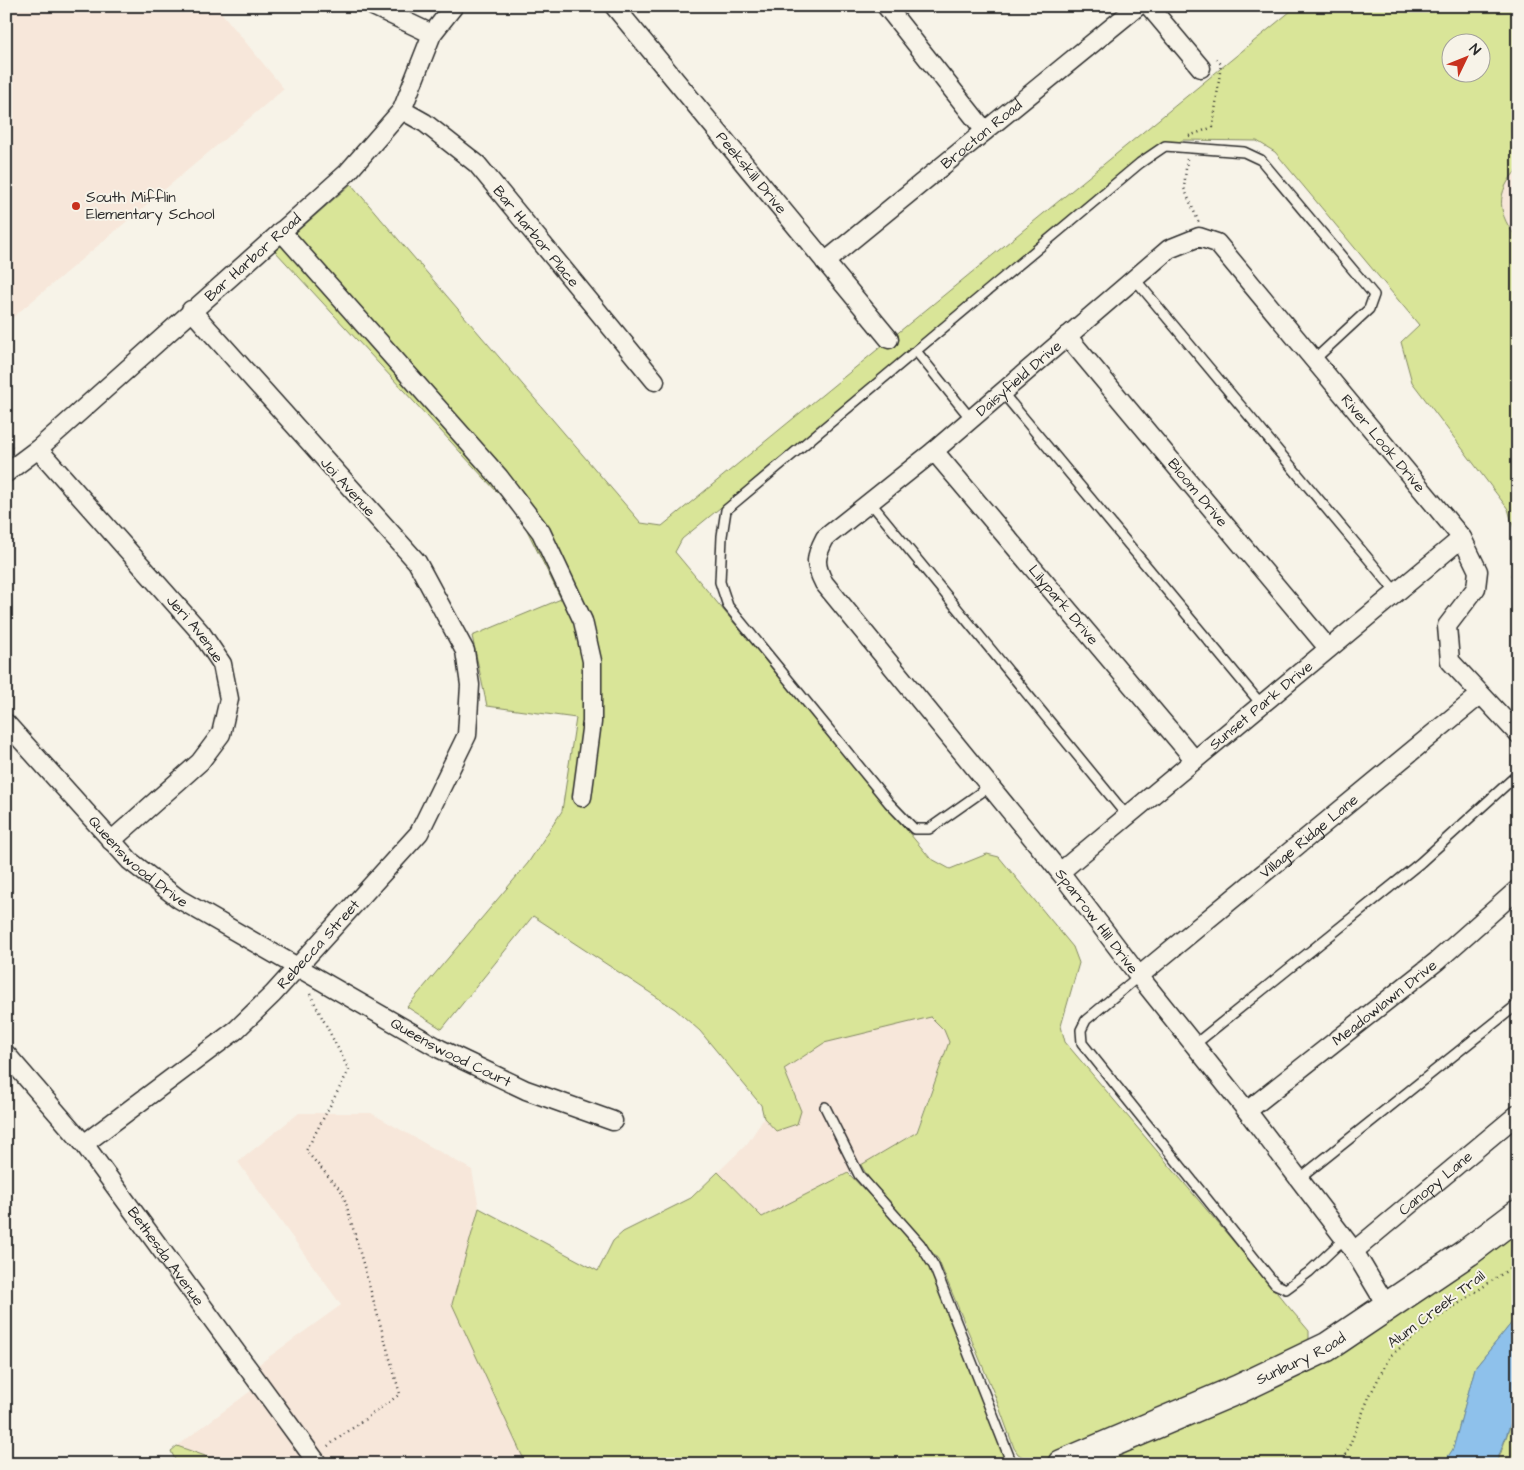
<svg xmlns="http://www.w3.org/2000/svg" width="1524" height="1470" font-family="'Architects Daughter',sans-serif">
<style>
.built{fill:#f7e7da}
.green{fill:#d9e598;stroke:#828862;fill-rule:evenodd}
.water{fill:#8ec1eb;stroke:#66859e}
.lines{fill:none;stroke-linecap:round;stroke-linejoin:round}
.service-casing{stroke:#2b2b2b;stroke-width:12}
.minor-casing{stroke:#2b2b2b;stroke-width:21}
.primary-casing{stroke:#2b2b2b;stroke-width:31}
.path{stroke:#2b2b2b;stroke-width:2.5;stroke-dasharray:1 4;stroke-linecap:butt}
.service{stroke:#f7f3e8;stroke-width:9}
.minor{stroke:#f7f3e8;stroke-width:18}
.primary{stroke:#f7f3e8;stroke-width:28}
.poi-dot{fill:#c8321e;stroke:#f7f3e8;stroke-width:2}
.labels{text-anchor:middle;stroke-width:4;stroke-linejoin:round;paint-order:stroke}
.street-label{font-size:15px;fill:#2b2b2b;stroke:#f7f3e8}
.poi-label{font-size:15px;fill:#2b2b2b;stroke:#f7f3e8;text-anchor:start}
</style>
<rect width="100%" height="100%" fill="#f7f3e8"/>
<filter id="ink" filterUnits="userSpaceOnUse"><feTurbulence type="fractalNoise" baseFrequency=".02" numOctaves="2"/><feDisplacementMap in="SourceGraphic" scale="10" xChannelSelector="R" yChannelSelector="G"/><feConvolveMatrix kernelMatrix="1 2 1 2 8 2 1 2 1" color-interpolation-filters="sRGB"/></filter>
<g filter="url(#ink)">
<g class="built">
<path d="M 6,6 L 216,6 L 284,89 L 6,323 Z"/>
<path d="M 1518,169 L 1518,239 L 1508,228 L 1500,200 L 1506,181 Z"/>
<path d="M 931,1016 L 944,1030 L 949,1042 L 916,1132 L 848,1173 L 762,1217 L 718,1172 L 747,1144 L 764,1118 L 776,1131 L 801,1111 L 784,1069 L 824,1043 Z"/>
<path d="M 299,1113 L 371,1113 L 472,1170 L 479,1208 L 453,1304 L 526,1464 L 228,1464 L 177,1446 L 264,1381 L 255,1367 L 341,1305 L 238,1162 Z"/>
</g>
<g class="green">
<path d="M 1297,6 L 1518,6 L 1518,169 C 1495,192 1497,215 1518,239 L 1518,583 L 1511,576 L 1517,539 L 1508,509 L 1412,382 L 1401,342 L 1419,325 L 1275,152 L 1257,141 L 1183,140 L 1156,152 L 682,539 L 675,552 L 930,858 L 950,869 L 987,854 L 999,857 L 1073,947 L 1079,963 L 1061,1026 L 1065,1042 L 1309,1331 L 1309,1341 L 1077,1447 L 1034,1464 L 1018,1454 L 1014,1448 L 995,1396 L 938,1259 L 871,1182 L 861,1165 L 917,1132 L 949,1042 L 944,1030 L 931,1017 L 824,1043 L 784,1069 L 801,1111 L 797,1124 L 776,1131 L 764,1118 L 761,1105 L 700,1031 L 675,1009 L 533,916 L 442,1029 L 407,1007 L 528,863 L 562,811 L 576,718 L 487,706 L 472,636 L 561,599 L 521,518 L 275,251 L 351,184 L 641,523 L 662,526 ZM 1452,42 L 1482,42 L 1482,72 L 1452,72 Z"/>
<path d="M 718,1172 L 762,1217 L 848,1173 L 910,1237 L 928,1263 L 1004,1451 L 1007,1464 L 526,1464 L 452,1304 L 479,1208 L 598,1271 L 613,1241 L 623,1232 L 691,1198 Z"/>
<path d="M 1518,1226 L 1518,1315 L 1475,1368 L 1453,1450 L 1443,1464 L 1082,1464 L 1256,1393 Z"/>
<path d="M 1518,1403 L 1518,1464 L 1496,1464 L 1498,1461 Z"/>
<path d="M 177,1446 L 228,1464 L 177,1464 L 171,1451 Z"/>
</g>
<path class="water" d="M 1518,1315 L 1518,1403 L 1496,1464 L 1443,1464 L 1453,1449 L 1475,1368 Z"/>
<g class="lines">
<g class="service-casing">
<g id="service">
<path d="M 1134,278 L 1396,592"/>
<path d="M 916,351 L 971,419"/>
<path d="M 1002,392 L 1261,704"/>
<path d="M 870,502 L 1127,816"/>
<path d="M 990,786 L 929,829 L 914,829 L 889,803 L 728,606 L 720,582 L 722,536 L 726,510 L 1140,163 L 1165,146 L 1244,152 L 1261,160 L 1374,295 L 1369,309 L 1314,360"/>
<path d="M 1139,976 L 1086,1020 L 1081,1030 L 1082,1043 L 1275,1284 L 1286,1289 L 1309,1272 L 1344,1239"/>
<path d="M 1194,1045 L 1420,863 L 1518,774"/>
<path d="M 825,1107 L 859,1175 L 920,1244 L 934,1266 L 1012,1464"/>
<path d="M 1299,1179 L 1518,1004"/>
</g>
</g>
<g class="minor-casing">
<g id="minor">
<path d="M 373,6 L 432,34"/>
<path id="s1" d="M 614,6 L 889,339"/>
<path d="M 886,6 L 985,131"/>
<path d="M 1149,6 L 1201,68"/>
<path id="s2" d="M 402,110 L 425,123 L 477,164 L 655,381"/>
<path d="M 281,231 L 499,477 L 541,532 L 583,621 L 592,661 L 592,722 L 582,797"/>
<path id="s3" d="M 825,262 L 1138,6"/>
<path id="s4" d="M 1067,336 L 1328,648"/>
<path id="s5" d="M 38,449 L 201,633 L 222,664 L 229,699 L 221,734 L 200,762 L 111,841"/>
<path id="s6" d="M 934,451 L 1194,759"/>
<path id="s7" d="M 6,473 L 38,449 L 347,173 L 402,110 L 432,34 L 454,6"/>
<path id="s8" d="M 6,723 L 130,861 L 179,899 L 440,1049 L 526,1090 L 613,1121"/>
<path id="s9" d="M 1060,872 L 1462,538"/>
<path id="s10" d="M 1139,976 L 1480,695"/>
<path id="s11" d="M 6,1054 L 84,1144 L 318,1464"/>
<path id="s12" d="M 1247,1111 L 1437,961 L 1518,889"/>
<path id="s13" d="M 84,1144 L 236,1030 L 273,994 L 419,833 L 467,735 L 470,685 L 465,651 L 417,562 L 191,310"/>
<path id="s14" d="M 1354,1251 L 1518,1114"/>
<path id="s15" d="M 1388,1308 L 1354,1251 L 1247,1111 L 1139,976 L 1060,872 L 824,583 C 814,564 815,557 825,538 L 934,451 L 1169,249 L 1199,237 L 1217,243 L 1462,538 L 1478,571 L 1476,588 L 1447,626 L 1450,661 L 1518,734"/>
</g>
</g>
<g class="primary-casing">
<g id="primary">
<path id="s16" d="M 1062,1464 L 1239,1389 L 1327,1347 L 1468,1252 L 1518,1214"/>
</g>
</g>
<g class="path">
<path d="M 1189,136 L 1213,127 L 1221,64 L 1214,56"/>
<path d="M 1187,159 L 1184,188 L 1199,223"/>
<path d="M 6,439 L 13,447"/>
<path d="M 310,994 L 349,1070 L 306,1151 L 343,1193 L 400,1394 L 325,1448"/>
<path d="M 1342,1464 L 1369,1397 L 1390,1356 L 1436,1319 L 1518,1263"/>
</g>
<use href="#service" class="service"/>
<use href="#minor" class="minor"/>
<use href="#primary" class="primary"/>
</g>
</g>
<circle class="poi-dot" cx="76" cy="206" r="5"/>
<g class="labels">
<g class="street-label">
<text dy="5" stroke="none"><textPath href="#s3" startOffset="202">Brocton Road</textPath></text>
<text dy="5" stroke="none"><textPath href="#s1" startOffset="216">Peekskill Drive</textPath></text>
<text dy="5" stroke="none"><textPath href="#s2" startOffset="186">Bar Harbor Place</textPath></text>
<text dy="5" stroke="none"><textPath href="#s7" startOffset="328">Bar Harbor Road</textPath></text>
<text dy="5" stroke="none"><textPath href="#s15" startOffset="1218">Daisyfield Drive</textPath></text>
<text dy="5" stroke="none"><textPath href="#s15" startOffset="1728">River Look Drive</textPath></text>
<text transform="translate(348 487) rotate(48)" y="5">Joi Avenue</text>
<text dy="5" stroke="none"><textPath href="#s4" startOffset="204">Bloom Drive</textPath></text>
<text dy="5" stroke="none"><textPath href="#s6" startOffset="201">Lilypark Drive</textPath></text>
<text dy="5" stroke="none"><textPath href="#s5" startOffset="239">Jeri Avenue</textPath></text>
<text dy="5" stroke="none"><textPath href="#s9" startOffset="261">Sunset Park Drive</textPath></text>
<text dy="5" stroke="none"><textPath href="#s10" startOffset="220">Village Ridge Lane</textPath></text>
<text dy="5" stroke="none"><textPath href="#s8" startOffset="192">Queenswood Drive</textPath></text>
<text transform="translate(1097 921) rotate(53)" y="5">Sparrow Hill Drive</text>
<text dy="5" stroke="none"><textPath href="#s13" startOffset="309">Rebecca Street</textPath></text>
<text dy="5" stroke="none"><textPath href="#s12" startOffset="175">Meadowlawn Drive</textPath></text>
<text dy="5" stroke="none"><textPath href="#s8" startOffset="560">Queenswood Court</textPath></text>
<text dy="5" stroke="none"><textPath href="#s14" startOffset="106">Canopy Lane</textPath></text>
<text dy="5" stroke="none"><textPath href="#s11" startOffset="258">Bethesda Avenue</textPath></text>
<text transform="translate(1436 1309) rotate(-37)" y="5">Alum Creek Trail</text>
<text dy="5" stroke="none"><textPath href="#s16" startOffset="261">Sunbury Road</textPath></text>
</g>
<g class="poi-label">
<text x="86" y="202">South Mifflin<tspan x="86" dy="17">Elementary School</tspan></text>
</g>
</g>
<rect width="1524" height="1470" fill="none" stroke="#f7f3e8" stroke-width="25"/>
<rect x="12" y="12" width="1499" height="1445" fill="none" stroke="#2b2b2b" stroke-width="2" filter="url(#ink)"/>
<g transform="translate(1466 58) rotate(47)"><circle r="24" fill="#f7f3e8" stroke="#a5a39c"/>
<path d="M0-4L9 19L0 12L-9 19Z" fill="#c8321e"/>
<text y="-8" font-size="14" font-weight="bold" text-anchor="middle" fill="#2b2b2b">N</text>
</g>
</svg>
